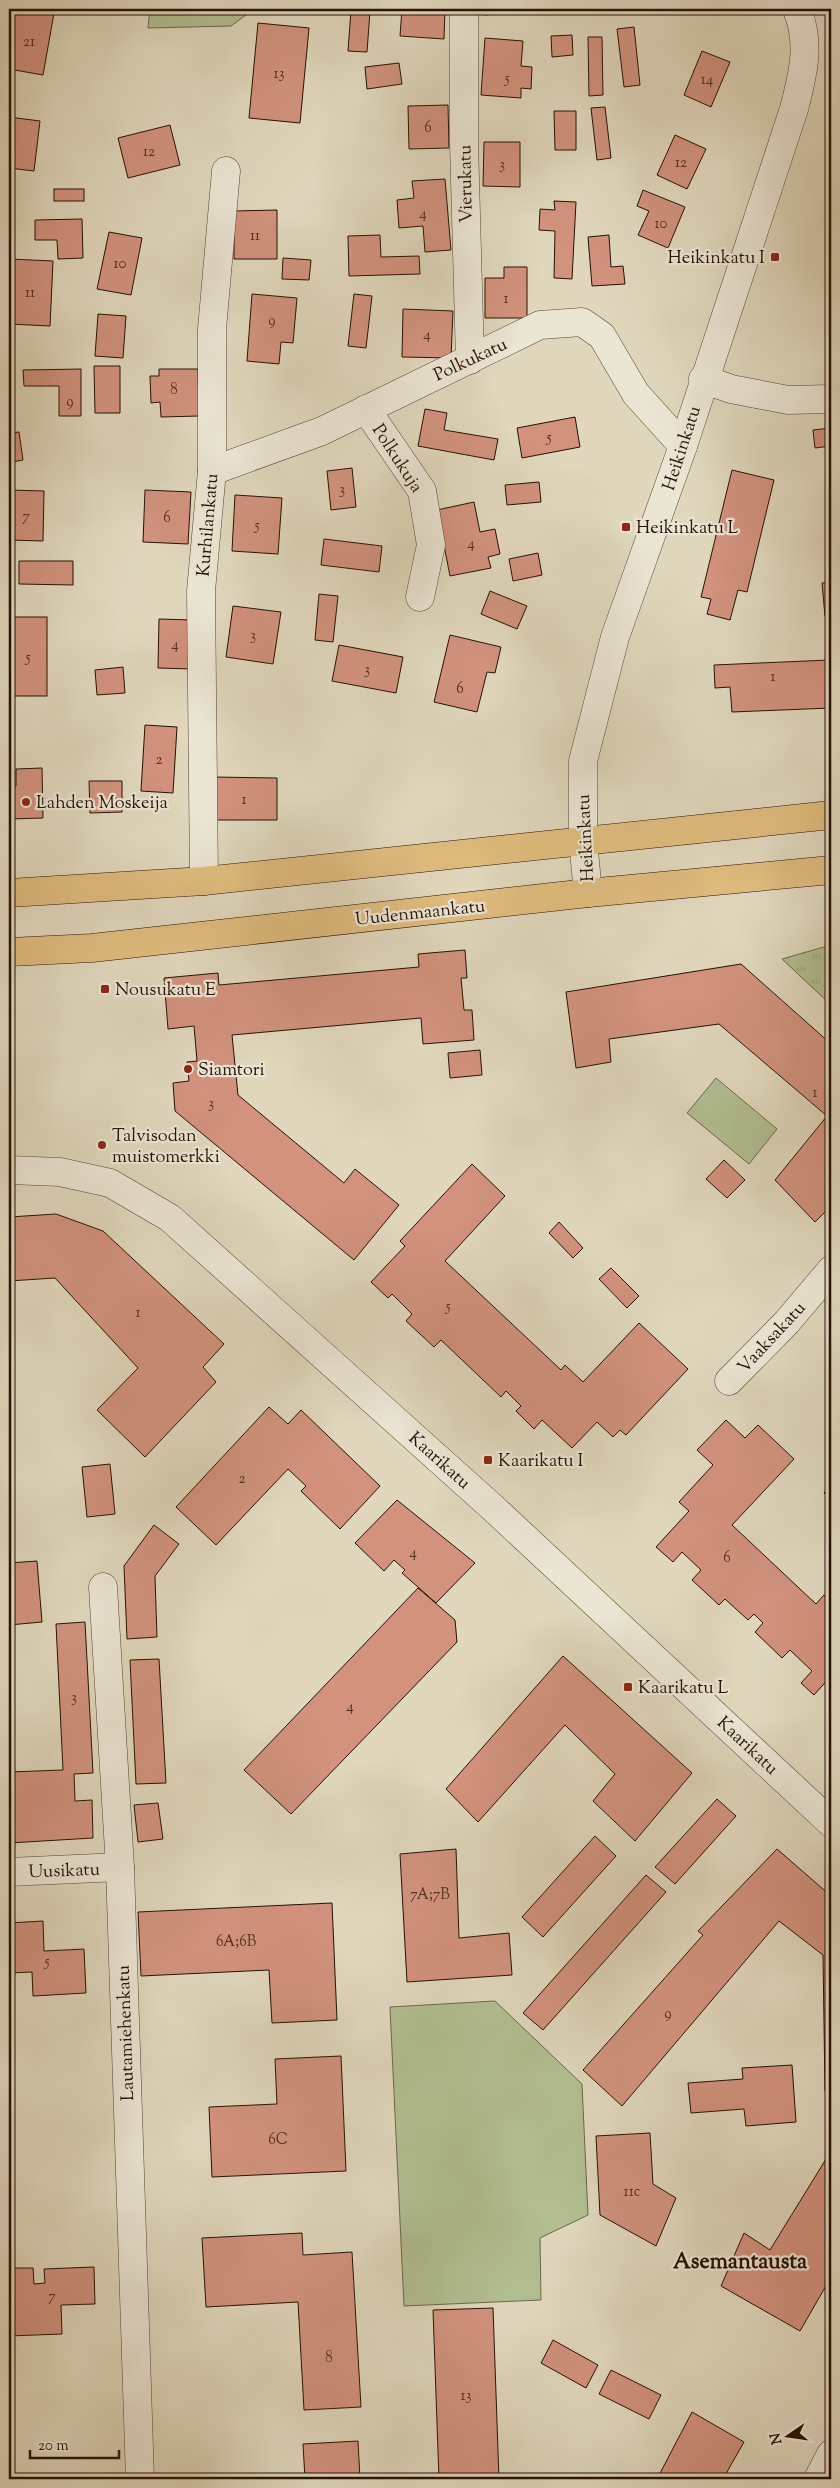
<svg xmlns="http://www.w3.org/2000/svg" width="840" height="2488" font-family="'Sorts Mill Goudy',serif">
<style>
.grass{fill:url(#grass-tufts);stroke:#6c674c}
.park{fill:#b1be92;stroke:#6c674c}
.building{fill:#d2927e;stroke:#261005}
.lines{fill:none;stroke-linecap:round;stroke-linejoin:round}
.minor-casing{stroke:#544233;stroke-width:29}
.tertiary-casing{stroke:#544233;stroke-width:29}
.primary-casing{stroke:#261005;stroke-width:29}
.minor{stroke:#ebe5d4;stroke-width:28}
.tertiary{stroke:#ebe5d4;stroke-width:28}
.primary{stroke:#e0bc7e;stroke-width:28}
.poi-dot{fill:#8f2418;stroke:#ebe5d4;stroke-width:2}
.labels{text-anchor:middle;stroke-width:4.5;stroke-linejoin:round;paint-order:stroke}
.number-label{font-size:15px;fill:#513023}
.street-label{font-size:18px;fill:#261005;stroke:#ebe5d4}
.poi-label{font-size:18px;fill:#261005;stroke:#ebe5d4;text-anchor:start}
.district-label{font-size:22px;font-weight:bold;fill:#261005;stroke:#ebe5d4}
</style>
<defs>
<pattern id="grass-tufts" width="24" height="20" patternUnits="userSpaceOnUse" patternTransform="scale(1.25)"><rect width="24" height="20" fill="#b1be92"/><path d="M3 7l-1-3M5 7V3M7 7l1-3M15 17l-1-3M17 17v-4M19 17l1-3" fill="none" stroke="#98a27c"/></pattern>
</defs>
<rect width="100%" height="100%" fill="#e0d7bd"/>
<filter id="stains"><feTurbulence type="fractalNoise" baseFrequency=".004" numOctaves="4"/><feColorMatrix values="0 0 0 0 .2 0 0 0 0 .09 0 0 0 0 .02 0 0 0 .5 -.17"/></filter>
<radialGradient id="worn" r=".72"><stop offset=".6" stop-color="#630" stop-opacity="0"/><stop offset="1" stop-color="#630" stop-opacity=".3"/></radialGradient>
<path class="grass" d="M 831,945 L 831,1005 L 782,959 Z"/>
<g class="park">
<path d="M 150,9 L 254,9 L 231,26 L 148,28 Z"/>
<path d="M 716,1078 L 777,1129 L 749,1164 L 687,1113 Z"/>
<path d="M 495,2001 L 582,2084 L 588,2215 L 540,2238 L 541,2300 L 404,2306 L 390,2007 Z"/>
</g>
<g class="building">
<path d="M 9,9 L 54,13 L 43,75 L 9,69 Z"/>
<path d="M 402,9 L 445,9 L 444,39 L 400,36 Z"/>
<path d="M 474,9 L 515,9 L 504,10 L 504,13 L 485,15 L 485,9 Z"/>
<path d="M 351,10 L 370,11 L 367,52 L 348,51 Z"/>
<path d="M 258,23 L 309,28 L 300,123 L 249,118 Z"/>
<path d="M 634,27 L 640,85 L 624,87 L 617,29 Z"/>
<path d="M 572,35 L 573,55 L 552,57 L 551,36 Z"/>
<path d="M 588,37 L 602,37 L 603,95 L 589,96 Z"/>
<path d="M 485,38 L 523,41 L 521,66 L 532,67 L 531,89 L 521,88 L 521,98 L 481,95 Z"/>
<path d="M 702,51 L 730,62 L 711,107 L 684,95 Z"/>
<path d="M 399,63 L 402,84 L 367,89 L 365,67 Z"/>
<path d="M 448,105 L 449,148 L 409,149 L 408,106 Z"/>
<path d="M 605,107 L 611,158 L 597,160 L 591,108 Z"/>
<path d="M 554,111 L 576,111 L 576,150 L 555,150 Z"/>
<path d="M 9,117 L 40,121 L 34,171 L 9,168 Z"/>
<path d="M 170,125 L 180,165 L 128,178 L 118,138 Z"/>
<path d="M 675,135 L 706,149 L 687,189 L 657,175 Z"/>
<path d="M 484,142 L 520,142 L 520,187 L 483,186 Z"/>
<path d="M 445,179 L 451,250 L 425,252 L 423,226 L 399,228 L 397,200 L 414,198 L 412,181 Z"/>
<rect x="54" y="189" width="30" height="12"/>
<path d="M 643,190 L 685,207 L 668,248 L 638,235 L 649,211 L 637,206 Z"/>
<path d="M 554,201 L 576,202 L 572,279 L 554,278 L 555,231 L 539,230 L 540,209 L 555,210 Z"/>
<path d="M 277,210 L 277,259 L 234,259 L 234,211 Z"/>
<path d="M 82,219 L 83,258 L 58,259 L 57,240 L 35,240 L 35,220 Z"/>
<path d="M 109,232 L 142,238 L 131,295 L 97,289 Z"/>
<path d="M 380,235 L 381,257 L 419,256 L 420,274 L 349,276 L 348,236 Z"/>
<path d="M 609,235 L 611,267 L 623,266 L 625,284 L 592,286 L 588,237 Z"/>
<path d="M 283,258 L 311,260 L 309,280 L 282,279 Z"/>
<path d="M 9,259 L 53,261 L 50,326 L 9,324 Z"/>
<path d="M 504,267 L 527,267 L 527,318 L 485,318 L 485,278 L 504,278 Z"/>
<path d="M 252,294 L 297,298 L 293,343 L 281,342 L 279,364 L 247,361 Z"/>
<path d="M 354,294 L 372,296 L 366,348 L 348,346 Z"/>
<path d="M 403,309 L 453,311 L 451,358 L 402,357 Z"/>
<path d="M 98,314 L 126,316 L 123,358 L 95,356 Z"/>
<path d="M 94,366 L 120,366 L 120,413 L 95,413 Z"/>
<path d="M 81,369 L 81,416 L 59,416 L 59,386 L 24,386 L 23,370 Z"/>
<path d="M 159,369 L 198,369 L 199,416 L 161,417 L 160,402 L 151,403 L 150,376 L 159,376 Z"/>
<path d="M 425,409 L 447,413 L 444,430 L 498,439 L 494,460 L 418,446 Z"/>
<path d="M 575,417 L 580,447 L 522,458 L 517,428 Z"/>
<path d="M 831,428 L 831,446 L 815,448 L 813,430 Z"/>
<path d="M 19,432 L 23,460 L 12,462 L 9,433 Z"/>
<path d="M 352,468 L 356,507 L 331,510 L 327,471 Z"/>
<path d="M 732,470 L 774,480 L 747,592 L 738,590 L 730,620 L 707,614 L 711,599 L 701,597 Z"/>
<path d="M 539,482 L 541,502 L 507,505 L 505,485 Z"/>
<path d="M 9,490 L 44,491 L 43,541 L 9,540 Z"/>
<path d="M 145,490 L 191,492 L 188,544 L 143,542 Z"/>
<path d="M 235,495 L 282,498 L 278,554 L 232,551 Z"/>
<path d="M 474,502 L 480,532 L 495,529 L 500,554 L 488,557 L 491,568 L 450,576 L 437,510 Z"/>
<path d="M 324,539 L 382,546 L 379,572 L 321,565 Z"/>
<path d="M 538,553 L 542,575 L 513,581 L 509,559 Z"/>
<path d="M 19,561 L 73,561 L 73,585 L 19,584 Z"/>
<path d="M 831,582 L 831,616 L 825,616 L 822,583 Z"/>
<path d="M 490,591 L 527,606 L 517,629 L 481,614 Z"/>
<path d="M 319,594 L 338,596 L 333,642 L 315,640 Z"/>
<path d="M 233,606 L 281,612 L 273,664 L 226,657 Z"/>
<rect x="9" y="617" width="38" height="79"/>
<path d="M 159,619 L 192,620 L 192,669 L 158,668 Z"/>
<path d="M 450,635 L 501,647 L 495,673 L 487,672 L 477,712 L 434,702 Z"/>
<path d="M 339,645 L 403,657 L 396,693 L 332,681 Z"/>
<path d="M 829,660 L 829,665 L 831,665 L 831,708 L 732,712 L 730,687 L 715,688 L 714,665 Z"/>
<path d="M 123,667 L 125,693 L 97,695 L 95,670 Z"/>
<path d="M 145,725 L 177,727 L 173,793 L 141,791 Z"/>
<path d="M 42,768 L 43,818 L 9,819 L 9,786 L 16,786 L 16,769 Z"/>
<path d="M 212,777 L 277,778 L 277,820 L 212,820 Z"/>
<path d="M 89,781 L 122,781 L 122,812 L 90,813 Z"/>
<path d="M 465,950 L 467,978 L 461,978 L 464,1010 L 472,1010 L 474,1040 L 423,1044 L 421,1018 L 232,1035 L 238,1095 L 344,1183 L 355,1169 L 399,1205 L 354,1260 L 175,1111 L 173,1083 L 189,1081 L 187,1062 L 197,1061 L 194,1026 L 168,1029 L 164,978 L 218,973 L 219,985 L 419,967 L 418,954 Z"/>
<path d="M 741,964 L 831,1044 L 831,1206 L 815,1222 L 775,1180 L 827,1116 L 719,1024 L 609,1039 L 611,1062 L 576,1068 L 566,992 Z"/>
<path d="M 480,1050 L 482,1075 L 450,1078 L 448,1053 Z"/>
<path d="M 724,1160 L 745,1180 L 727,1198 L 706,1179 Z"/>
<path d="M 472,1164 L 505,1196 L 445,1261 L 561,1370 L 565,1365 L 583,1382 L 639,1323 L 688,1369 L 626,1435 L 620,1430 L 613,1437 L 597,1422 L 572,1448 L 542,1420 L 534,1429 L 516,1411 L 521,1406 L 506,1391 L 501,1397 L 441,1340 L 434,1347 L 406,1321 L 412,1314 L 392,1294 L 388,1298 L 371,1282 L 405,1246 L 400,1241 Z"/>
<path d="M 56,1214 L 103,1231 L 224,1344 L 203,1367 L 216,1382 L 145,1457 L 97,1410 L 138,1368 L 55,1278 L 9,1281 L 9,1217 Z"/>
<path d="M 559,1222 L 583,1248 L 573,1258 L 549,1233 Z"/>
<path d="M 611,1268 L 639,1296 L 627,1308 L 599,1279 Z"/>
<path d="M 269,1407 L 288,1424 L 301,1410 L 380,1486 L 340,1529 L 301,1491 L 306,1486 L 288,1469 L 216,1545 L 176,1507 Z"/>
<path d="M 726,1420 L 745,1438 L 758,1425 L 794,1459 L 732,1525 L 816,1604 L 824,1595 L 831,1602 L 831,1676 L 814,1695 L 801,1683 L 812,1671 L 790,1650 L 782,1658 L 755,1632 L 763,1623 L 754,1614 L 748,1620 L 725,1599 L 719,1605 L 692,1580 L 701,1570 L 682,1552 L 673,1562 L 656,1547 L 689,1511 L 679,1502 L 713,1465 L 697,1450 Z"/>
<path d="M 110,1464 L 115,1514 L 87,1517 L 82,1467 Z"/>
<path d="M 831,1485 L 831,1500 L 824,1493 Z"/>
<path d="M 397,1500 L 475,1563 L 436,1603 L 402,1573 L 405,1570 L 394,1560 L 384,1571 L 355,1543 Z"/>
<path d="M 154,1525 L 179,1544 L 155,1576 L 157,1637 L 127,1639 L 124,1566 Z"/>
<path d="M 37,1561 L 42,1622 L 9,1625 L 9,1563 Z"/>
<path d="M 418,1588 L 455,1620 L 457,1642 L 291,1814 L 244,1770 Z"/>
<path d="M 85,1622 L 93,1773 L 74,1774 L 75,1801 L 92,1800 L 93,1838 L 9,1843 L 9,1772 L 63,1770 L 56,1624 Z"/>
<path d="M 563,1656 L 692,1773 L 635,1841 L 593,1801 L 615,1774 L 565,1725 L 478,1822 L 446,1789 Z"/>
<path d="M 159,1659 L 166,1783 L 136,1784 L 130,1660 Z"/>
<path d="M 717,1799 L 736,1816 L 675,1884 L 655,1867 Z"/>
<path d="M 158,1803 L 163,1839 L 138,1842 L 134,1805 Z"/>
<path d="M 595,1836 L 616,1856 L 543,1937 L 522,1917 Z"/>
<path d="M 456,1849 L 459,1938 L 509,1933 L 512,1975 L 407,1982 L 400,1854 Z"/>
<path d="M 777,1849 L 831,1896 L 831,2090 L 825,2091 L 823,1955 L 779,1921 L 622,2106 L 583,2070 L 703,1935 L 698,1931 Z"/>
<path d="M 646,1875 L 666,1892 L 543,2030 L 523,2013 Z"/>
<path d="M 332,1903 L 337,2020 L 272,2023 L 269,1970 L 141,1976 L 138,1912 Z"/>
<path d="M 43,1921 L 44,1951 L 84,1949 L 86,1993 L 33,1996 L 32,1972 L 9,1973 L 9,1923 Z"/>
<path d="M 341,2056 L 346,2171 L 212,2177 L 209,2107 L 277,2104 L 275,2059 Z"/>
<path d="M 792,2065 L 796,2122 L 746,2126 L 744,2109 L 691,2113 L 688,2083 L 743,2079 L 742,2068 Z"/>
<path d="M 826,2124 L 831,2124 L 831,2277 L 800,2331 L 721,2286 L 744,2233 L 770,2250 L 826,2159 Z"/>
<path d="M 650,2133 L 653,2184 L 676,2198 L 656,2246 L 600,2215 L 596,2136 Z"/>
<path d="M 302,2233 L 303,2255 L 352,2252 L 361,2407 L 304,2410 L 298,2302 L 206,2307 L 202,2238 Z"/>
<path d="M 94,2267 L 95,2304 L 61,2305 L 62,2334 L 9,2336 L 9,2287 L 13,2287 L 12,2268 L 33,2268 L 34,2284 L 45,2283 L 44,2269 Z"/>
<path d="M 493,2308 L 499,2479 L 439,2479 L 433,2310 Z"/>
<path d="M 553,2340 L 598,2365 L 586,2388 L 541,2363 Z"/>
<path d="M 611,2370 L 661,2395 L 649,2419 L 599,2394 Z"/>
<path d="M 692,2412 L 744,2442 L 723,2479 L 657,2479 Z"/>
<path d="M 358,2441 L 360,2479 L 305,2479 L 303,2444 Z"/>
</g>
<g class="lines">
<g class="minor-casing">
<g id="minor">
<path d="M 464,9 L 464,143 L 470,360"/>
<path d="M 703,379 L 731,389 L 788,400 L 831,399"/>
<path d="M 366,409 L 422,491 L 431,545 L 420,597"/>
<path d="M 212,471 L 322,431 L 540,325 L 582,322 L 602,336 L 636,394 L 683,446"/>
<path d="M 204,881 L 201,591 L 212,471 L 212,329 L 226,171"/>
<path d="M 588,893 L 583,841 L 583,761 L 615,637 L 683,446 L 794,109 C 803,74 811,44 797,9"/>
<path d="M 729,1381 L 787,1322 L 831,1270"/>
<path d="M 103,1587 L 120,1867 L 140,2479"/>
<path d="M 9,1872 L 120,1867"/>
</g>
</g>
<g class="tertiary-casing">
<g id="tertiary">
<path d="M 9,1170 L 60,1172 L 110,1183 L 170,1218 L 492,1507 L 831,1823"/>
<path d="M 818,2479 L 831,2454"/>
</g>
</g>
<g class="primary-casing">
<g id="primary">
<path d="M 9,893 L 204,881 L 831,815"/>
<path d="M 9,952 L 92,948 L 588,893 L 831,870"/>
</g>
</g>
<use href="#minor" class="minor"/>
<use href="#tertiary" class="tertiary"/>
<use href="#primary" class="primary"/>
</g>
<g class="poi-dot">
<rect x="770" y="252" width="10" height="10" rx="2.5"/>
<rect x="621" y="522" width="10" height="10" rx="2.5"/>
<circle cx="26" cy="802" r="5"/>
<rect x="100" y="984" width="10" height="10" rx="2.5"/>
<circle cx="188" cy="1069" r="5"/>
<circle cx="102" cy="1145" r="5"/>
<rect x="483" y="1455" width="10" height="10" rx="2.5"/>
<rect x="623" y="1682" width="10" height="10" rx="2.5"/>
</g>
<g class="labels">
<g class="number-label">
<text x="29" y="46">21</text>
<text x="279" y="78">13</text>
<text x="507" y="83">5</text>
<text x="707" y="84">14</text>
<text x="428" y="132">6</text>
<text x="149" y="156">12</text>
<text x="681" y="167">12</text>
<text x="502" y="169">3</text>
<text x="423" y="218">4</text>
<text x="661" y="228">10</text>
<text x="255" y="240">11</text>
<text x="120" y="268">10</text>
<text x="30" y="297">11</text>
<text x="506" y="303">1</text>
<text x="272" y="325">9</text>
<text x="427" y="339">4</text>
<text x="174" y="394">8</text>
<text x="70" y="406">9</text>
<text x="549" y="442">5</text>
<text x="342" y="494">3</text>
<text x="26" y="521">7</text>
<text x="167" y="522">6</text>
<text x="257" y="530">5</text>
<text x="471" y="548">4</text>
<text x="253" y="640">3</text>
<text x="175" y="649">4</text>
<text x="28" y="662">5</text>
<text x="367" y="674">3</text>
<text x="773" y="681">1</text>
<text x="460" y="693">6</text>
<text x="159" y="764">2</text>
<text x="244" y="804">1</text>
<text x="815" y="1097">1</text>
<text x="211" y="1108">3</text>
<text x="448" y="1311">5</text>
<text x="138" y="1317">1</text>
<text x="242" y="1483">2</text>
<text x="413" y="1557">4</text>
<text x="727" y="1562">6</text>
<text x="74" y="1702">3</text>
<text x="350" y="1711">4</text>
<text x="430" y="1899">7A;7B</text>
<text x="236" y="1946">6A;6B</text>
<text x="47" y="1966">5</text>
<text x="668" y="2018">9</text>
<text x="278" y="2144">6C</text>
<text x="632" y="2196">11c</text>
<text x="52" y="2301">7</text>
<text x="329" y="2362">8</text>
<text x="466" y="2400">13</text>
</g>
<g class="street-label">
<text transform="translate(465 184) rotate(-91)" y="6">Vierukatu</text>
<text transform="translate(470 359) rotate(-25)" y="6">Polkukatu</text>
<text transform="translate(681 448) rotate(-72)" y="6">Heikinkatu</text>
<text transform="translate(398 458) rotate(57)" y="6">Polkukuja</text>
<text transform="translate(207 525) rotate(-85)" y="6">Kurhilankatu</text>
<text transform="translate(585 838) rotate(-93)" y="6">Heikinkatu</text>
<text transform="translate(420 912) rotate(-6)" y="6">Uudenmaankatu</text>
<text transform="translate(771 1337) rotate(-47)" y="6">Vaaksakatu</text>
<text transform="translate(440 1460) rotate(42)" y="6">Kaarikatu</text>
<text transform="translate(748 1745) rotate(43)" y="6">Kaarikatu</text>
<text transform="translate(64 1870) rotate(-2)" y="6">Uusikatu</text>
<text transform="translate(125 2033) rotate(-92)" y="6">Lautamiehenkatu</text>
</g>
<g class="poi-label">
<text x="765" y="263" text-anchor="end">Heikinkatu I</text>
<text x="636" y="533">Heikinkatu L</text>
<text x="36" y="808">Lahden Moskeija</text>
<text x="115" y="995">Nousukatu E</text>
<text x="198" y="1075">Siamtori</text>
<text x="112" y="1141">Talvisodan<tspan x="112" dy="21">muistomerkki</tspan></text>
<text x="498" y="1466">Kaarikatu I</text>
<text x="638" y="1693">Kaarikatu L</text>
</g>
<g class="district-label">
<text x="740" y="2268">Asemantausta</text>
</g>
</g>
<rect width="840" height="2488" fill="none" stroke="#e0d7bd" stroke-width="30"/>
<rect x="10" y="10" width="820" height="2468" fill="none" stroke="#261005" stroke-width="2.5"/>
<rect x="15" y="15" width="810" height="2458" fill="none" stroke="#261005"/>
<g transform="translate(788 2436) rotate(257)" stroke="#ebe5d4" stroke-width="4" paint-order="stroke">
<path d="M0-4L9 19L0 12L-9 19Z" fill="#261005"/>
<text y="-8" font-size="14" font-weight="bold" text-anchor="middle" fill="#261005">N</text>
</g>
<path d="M30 2450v8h89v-8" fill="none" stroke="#261005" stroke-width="2.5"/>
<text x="38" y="2450" font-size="15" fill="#261005" stroke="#ebe5d4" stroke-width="4" paint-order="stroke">20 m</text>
<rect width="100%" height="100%" filter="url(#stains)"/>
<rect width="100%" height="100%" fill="url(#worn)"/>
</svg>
